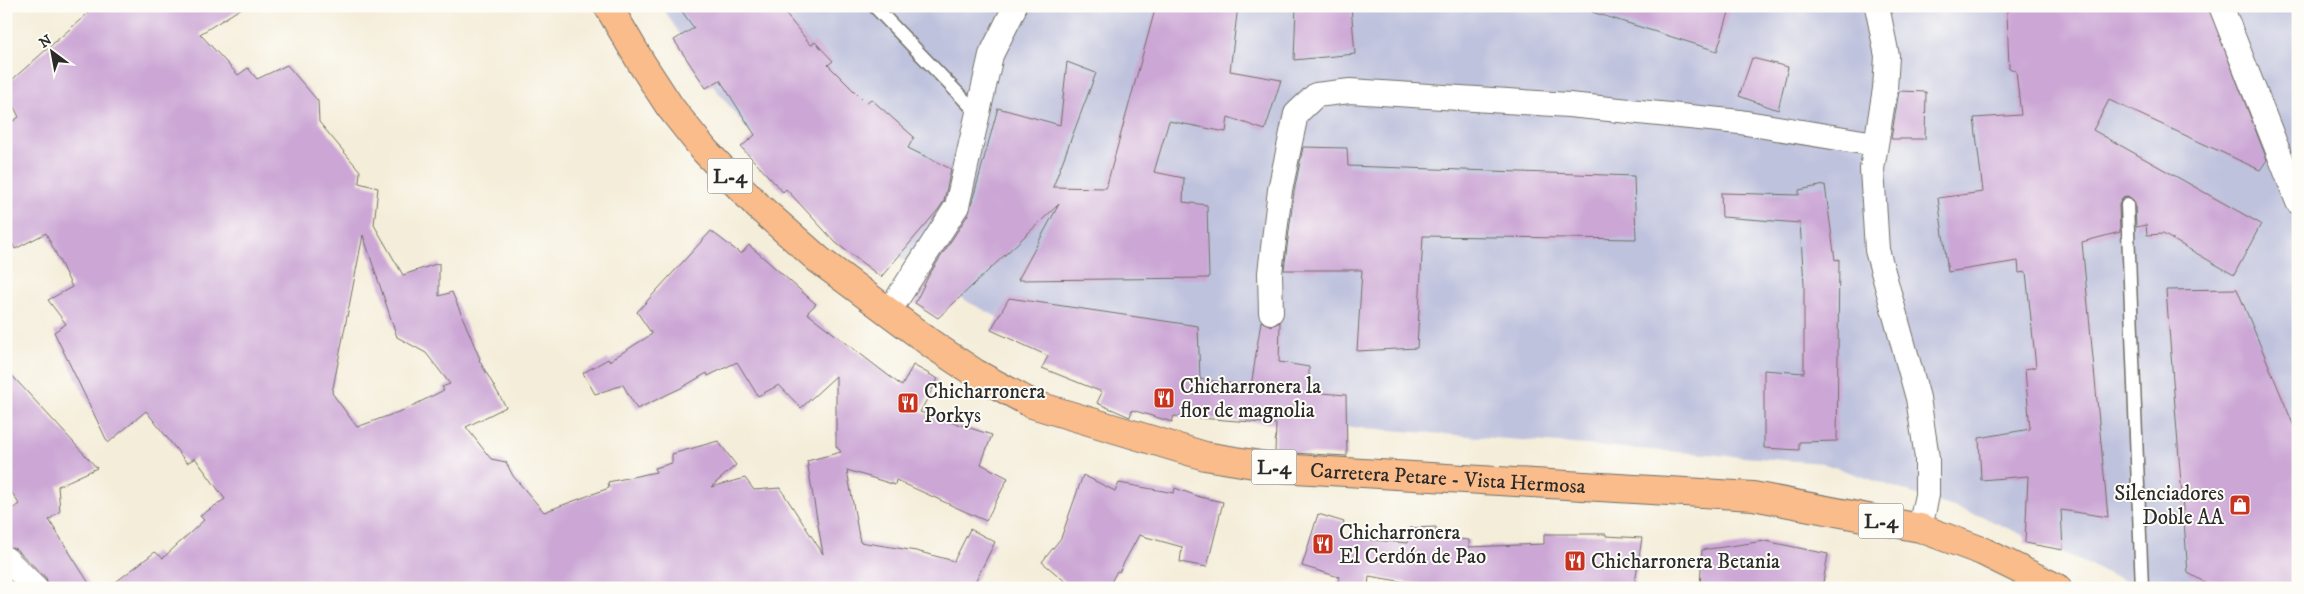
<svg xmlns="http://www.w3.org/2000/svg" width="2304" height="594" font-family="'IM FELL DW Pica',serif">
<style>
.industrial{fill:#bfc2dd}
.building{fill:#cca7d5;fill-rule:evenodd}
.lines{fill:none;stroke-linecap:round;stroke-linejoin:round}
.service-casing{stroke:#716f68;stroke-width:15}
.minor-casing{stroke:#716f68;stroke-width:26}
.primary-casing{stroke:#716f68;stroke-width:30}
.service{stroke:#fff;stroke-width:12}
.minor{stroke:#fff;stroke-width:24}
.primary{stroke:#f9bc8a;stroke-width:28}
.labels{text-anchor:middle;stroke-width:4;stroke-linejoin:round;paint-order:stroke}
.shield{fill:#fdfcf7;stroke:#6a6a68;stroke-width:1}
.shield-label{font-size:20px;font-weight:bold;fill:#2b2b2b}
.poi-label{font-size:21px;fill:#2b2b2b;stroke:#fdfcf7;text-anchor:start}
.street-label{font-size:21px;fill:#2b2b2b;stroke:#fdfcf7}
</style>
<rect width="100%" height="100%" fill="#fdfcf7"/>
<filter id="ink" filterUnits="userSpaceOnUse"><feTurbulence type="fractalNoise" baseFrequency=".02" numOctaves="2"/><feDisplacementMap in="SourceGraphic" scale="10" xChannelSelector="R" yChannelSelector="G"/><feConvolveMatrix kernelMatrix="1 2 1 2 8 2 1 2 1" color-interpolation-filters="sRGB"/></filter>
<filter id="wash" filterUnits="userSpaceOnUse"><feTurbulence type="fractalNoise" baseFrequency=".0096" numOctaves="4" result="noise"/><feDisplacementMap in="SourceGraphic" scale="20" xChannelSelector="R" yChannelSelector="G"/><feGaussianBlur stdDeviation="1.12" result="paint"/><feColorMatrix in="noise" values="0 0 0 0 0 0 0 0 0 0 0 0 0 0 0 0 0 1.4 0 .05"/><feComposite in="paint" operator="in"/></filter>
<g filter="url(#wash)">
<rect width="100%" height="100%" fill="#f4edd9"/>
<path class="industrial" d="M 662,6 L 2298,6 L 2298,588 L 2140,588 L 1983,517 L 1822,463 L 1325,425 L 1114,377 L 970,303 L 834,215 L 772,161 L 704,74 Z"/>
<g id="blocks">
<g class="building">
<path d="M 96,6 L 245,6 L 200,34 L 238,75 L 248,68 L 257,79 L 287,65 L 318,101 L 319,122 L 360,171 L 359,183 L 378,188 L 374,225 L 403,275 L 439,263 L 439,296 L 452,292 L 480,359 L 479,360 L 506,407 L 466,427 L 491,459 L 506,462 L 513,476 L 544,512 L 609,488 L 608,482 L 656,472 L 655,468 L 672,463 L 672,454 L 718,441 L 736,465 L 711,487 L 745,478 L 754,490 L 780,488 L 823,554 L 807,461 L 841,452 L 836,446 L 836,376 L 801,408 L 779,385 L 758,396 L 737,362 L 708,376 L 707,373 L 681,388 L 637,409 L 623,385 L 595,394 L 583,373 L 608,359 L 609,361 L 652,334 L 637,312 L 711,231 L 741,254 L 749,245 L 816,304 L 807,313 L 902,386 L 913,365 L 938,379 L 920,412 L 992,435 L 981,464 L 1008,478 L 986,521 L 896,480 L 895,485 L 847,470 L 860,542 L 916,551 L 954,561 L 970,529 L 995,542 L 972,588 L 108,588 L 155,552 L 163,558 L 204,520 L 200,516 L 225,499 L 195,458 L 187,463 L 146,411 L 108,443 L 54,332 L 66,324 L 48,300 L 72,287 L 46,233 L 15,249 L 6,232 L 6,126 L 19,117 L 6,91 L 6,85 ZM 363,235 L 397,337 L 426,353 L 450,384 L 442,387 L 444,390 L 404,410 L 357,427 L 332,393 Z"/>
<path d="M 678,6 L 779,6 L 811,45 L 815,42 L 833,61 L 828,65 L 866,103 L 871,99 L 914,137 L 908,148 L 951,169 L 944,201 L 938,210 L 881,277 L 836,243 L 786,189 L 783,192 L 741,147 L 755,135 L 720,80 L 706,88 L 674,40 L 694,28 Z"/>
<path d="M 1156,6 L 1238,6 L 1230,71 L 1281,80 L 1265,130 L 1228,117 L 1226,132 L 1169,121 L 1154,172 L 1184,178 L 1183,202 L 1207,205 L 1209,278 L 1018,280 L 1059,204 L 938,318 L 915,303 L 929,275 L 969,213 L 998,108 L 1060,125 L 1067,62 L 1096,73 L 1053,187 L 1106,188 Z"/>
<path d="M 1296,6 L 1351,6 L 1355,54 L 1294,60 Z"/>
<path d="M 1593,6 L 1731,6 L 1717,51 L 1592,12 Z"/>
<path d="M 2016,6 L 2208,6 L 2267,160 L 2260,170 L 2109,100 L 2093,130 L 2261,224 L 2234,275 L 2163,234 L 2147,235 L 2146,225 L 2136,227 L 2135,204 L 2131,198 L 2127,197 L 2122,198 L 2119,205 L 2120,232 L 2082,242 L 2108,517 L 2061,510 L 2063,550 L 2025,543 L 2028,476 L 1981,480 L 1979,438 L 2030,429 L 2025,369 L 2036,367 L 2026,272 L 2019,273 L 2018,261 L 1948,272 L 1938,198 L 1983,192 L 1974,118 L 2021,115 L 2016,71 L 2009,68 L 2007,12 Z"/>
<path d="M 1752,58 L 1788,67 L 1778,110 L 1739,96 Z"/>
<path d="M 1899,91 L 1926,92 L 1925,139 L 1891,139 Z"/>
<path d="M 1303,147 L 1347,148 L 1348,166 L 1634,176 L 1636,239 L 1423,236 L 1417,348 L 1357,351 L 1362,270 L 1284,270 L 1294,192 Z"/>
<path d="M 1825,185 L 1835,260 L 1839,259 L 1837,441 L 1799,442 L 1799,450 L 1764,448 L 1764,370 L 1804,373 L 1804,284 L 1800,223 L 1722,217 L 1721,193 L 1799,195 L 1799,190 Z"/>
<path d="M 2237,289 L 2298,436 L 2298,588 L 2215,588 L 2188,573 L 2166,290 Z"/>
<path d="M 1009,298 L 1198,326 L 1200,379 L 1251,387 L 1261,321 L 1271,326 L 1280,322 L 1279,362 L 1309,367 L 1309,392 L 1346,395 L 1347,456 L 1275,452 L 1276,424 L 1174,416 L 1172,422 L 1132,410 L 1130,417 L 1097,403 L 1102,392 L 1042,368 L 1048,356 L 991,330 Z"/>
<path d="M 6,369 L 97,468 L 58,486 L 60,511 L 49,520 L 92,588 L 49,588 L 46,578 L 16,549 L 6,546 L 6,514 L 19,504 L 6,483 Z"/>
<path d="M 1083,475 L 1115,491 L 1119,483 L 1174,493 L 1175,488 L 1200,497 L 1223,502 L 1207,567 L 1180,562 L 1182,547 L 1139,535 L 1119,572 L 1117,571 L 1108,588 L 1073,588 L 1042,562 L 1061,538 Z"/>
<path d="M 1318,514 L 1344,522 L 1340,537 L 1408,543 L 1409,528 L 1436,527 L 1436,537 L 1469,540 L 1469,547 L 1544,544 L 1544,534 L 1606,534 L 1606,536 L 1642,538 L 1634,588 L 1439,588 L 1369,576 L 1368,588 L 1337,588 L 1339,577 L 1302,566 Z"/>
<path d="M 1765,541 L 1828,554 L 1822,588 L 1700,588 L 1702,550 Z"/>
</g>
</g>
</g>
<g filter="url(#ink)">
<use href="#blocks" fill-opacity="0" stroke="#716f68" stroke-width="1"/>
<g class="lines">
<g class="service-casing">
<g id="service">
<path d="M 874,6 L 977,113"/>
<path d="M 2127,205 L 2142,588"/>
</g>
</g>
<g class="minor-casing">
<g id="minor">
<path d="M 1877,6 L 1887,56 L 1885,89 L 1872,169 L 1877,250 L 1918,398 L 1927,458 L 1927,495 L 1920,528"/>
<path d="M 2221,6 L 2298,202"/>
<path d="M 1271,312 L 1270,273 L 1280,190 L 1296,114 L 1316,95 L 1350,91 L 1569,105 L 1740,122 L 1875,144"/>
<path d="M 888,313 L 957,206 L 991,55 L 1013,11"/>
<path d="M 6,559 L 36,588"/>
</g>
</g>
<g class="primary-casing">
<g id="primary">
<path id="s1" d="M 608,6 L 642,64 L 670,107 L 705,151 L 759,207 L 819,260 L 933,345 L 975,373 L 1032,404 L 1205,456 L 1278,468 L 1753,496 L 1920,528 L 1982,551 L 2057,588"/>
</g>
</g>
<use href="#service" class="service"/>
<use href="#minor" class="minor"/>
<use href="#primary" class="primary"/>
</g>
</g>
<defs>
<g id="restaurant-square" transform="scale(1.125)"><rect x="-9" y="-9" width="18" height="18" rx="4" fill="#c8321e" stroke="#fdfcf7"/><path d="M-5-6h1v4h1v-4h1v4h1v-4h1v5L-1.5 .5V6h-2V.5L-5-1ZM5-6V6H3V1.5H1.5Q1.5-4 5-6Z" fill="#fff"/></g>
<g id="shop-square" transform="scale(1.125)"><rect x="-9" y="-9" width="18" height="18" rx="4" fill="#c8321e" stroke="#fdfcf7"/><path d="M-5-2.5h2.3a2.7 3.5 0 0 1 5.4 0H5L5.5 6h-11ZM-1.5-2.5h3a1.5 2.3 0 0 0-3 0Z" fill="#fff"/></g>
</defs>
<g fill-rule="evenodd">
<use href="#restaurant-square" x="1164" y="398"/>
<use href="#restaurant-square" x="908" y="403"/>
<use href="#shop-square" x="2240" y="505"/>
<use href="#restaurant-square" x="1323" y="544"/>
<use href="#restaurant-square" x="1575" y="561"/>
</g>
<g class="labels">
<g class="shield">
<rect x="707.5" y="158.5" width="45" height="35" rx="4"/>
<rect x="1251.5" y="449.5" width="45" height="35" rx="4"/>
<rect x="1858.5" y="503.5" width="45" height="35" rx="4"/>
</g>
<g class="shield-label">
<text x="730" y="183">L-4</text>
<text x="1274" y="474">L-4</text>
<text x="1881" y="528">L-4</text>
</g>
<g class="poi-label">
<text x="1180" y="393">Chicharronera la<tspan x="1180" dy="24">flor de magnolia</tspan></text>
<text x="924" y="398">Chicharronera<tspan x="924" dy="24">Porkys</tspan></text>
<text x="2224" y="500" text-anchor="end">Silenciadores<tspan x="2224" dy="24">Doble AA</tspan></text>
<text x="1339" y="539">Chicharronera<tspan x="1339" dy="24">El Cerdón de Pao</tspan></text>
<text x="1591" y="568">Chicharronera Betania</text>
</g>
<g class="street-label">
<text dy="7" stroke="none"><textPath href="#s1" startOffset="1015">Carretera Petare - Vista Hermosa</textPath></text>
</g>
</g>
<rect width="2304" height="594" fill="none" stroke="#fdfcf7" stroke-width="25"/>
<g transform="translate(52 52) rotate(328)" stroke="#fdfcf7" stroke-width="4" paint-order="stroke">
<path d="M0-4L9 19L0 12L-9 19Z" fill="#2b2b2b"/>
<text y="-8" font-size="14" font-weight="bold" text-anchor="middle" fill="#2b2b2b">N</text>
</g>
</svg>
